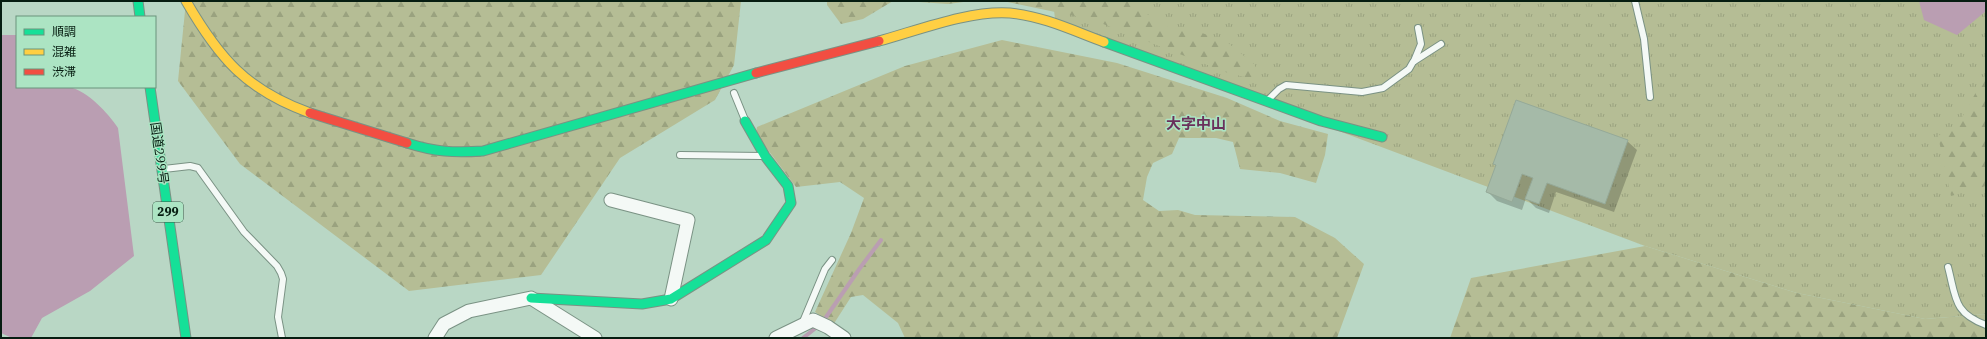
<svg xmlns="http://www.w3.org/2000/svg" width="1987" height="339" font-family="'IBM Plex Serif','Noto Sans JP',serif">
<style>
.grass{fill:url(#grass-tufts)}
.forest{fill:url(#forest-firs)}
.water{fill:#ba9eb2}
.shadow{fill:#0003}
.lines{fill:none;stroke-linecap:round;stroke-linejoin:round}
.stream{stroke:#ba9eb2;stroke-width:4}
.building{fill:#a5baa8;stroke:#95a998}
.lane-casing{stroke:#7a9284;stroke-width:8}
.street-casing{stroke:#7a9284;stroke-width:15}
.fast-casing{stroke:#7a9284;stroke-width:11}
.slow-casing{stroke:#7a9284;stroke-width:11}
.jam-casing{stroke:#7a9284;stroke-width:11}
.lane{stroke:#f4f9f6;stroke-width:6}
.street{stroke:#f4f9f6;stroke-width:13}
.fast{stroke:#16e098;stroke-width:9}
.slow{stroke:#ffcf43;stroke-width:9}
.jam{stroke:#f24e42;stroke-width:9}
.labels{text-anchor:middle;stroke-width:3;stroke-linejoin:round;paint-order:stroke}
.shield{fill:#ace4c3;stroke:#385946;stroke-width:1}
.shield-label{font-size:12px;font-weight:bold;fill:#061d11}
.street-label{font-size:13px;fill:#061d11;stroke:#ace4c3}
.quarter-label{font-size:15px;font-weight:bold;fill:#6a305b;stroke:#ace4c3}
</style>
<defs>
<pattern id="grass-tufts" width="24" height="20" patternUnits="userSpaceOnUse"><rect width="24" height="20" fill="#b5bd95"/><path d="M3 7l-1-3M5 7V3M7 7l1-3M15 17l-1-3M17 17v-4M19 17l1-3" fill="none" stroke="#9aa27f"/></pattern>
<pattern id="forest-firs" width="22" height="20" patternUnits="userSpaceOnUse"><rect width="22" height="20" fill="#b5bd95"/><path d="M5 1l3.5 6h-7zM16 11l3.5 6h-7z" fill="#9aa27f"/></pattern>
</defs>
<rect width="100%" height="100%" fill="#b9d7c5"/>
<path class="grass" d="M 1053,1 L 1986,1 L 1986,314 L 1925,319 L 1797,293 L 1645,246 L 1235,92 L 1056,28 Z"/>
<g class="forest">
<path d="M 186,1 L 741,1 L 734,65 L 715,100 L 620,158 L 541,275 L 409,291 L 240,164 L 178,81 Z"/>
<path d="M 827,1 L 893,1 L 863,19 L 841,24 L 827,5 Z"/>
<path d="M 904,1 L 971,1 L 948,4 Z"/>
<path d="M 1003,1 L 1135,1 L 1150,17 L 1173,30 L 1202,33 L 1227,42 L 1255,65 L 1257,80 L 1228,73 L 1093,20 Z"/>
<path d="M 1002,40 L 1117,63 L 1227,98 L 1280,121 L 1328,134 L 1325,155 L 1316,183 L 1280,173 L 1240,169 L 1233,142 L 1216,138 L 1179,138 L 1172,154 L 1153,163 L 1147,177 L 1143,200 L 1159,211 L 1178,210 L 1195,215 L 1295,217 L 1335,238 L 1364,264 L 1337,338 L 905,338 L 898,323 L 863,295 L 851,297 L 833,325 L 815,312 L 851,233 L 864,198 L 840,182 L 796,187 L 756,134 L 757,127 L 905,66 Z"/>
<path d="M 1986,74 L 1986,186 L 1951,196 L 1938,136 L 1959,123 Z"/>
<path d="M 1645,246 L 1797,293 L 1925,319 L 1986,314 L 1986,338 L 1450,338 L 1471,278 Z"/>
</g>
<g class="water">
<path d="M 1919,1 L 1986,1 L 1986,11 L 1957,35 L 1924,20 Z"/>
<path d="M 1,35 L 17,35 L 17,87 C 33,87 55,84 69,87 C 88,91 108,113 118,128 L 134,256 L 90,291 L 42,318 L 31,338 L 12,338 L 1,333 Z"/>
</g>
<path class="shadow" d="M 1627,141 L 1637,150 L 1614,212 L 1556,192 L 1549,213 L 1536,208 L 1526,198 L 1522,210 L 1497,201 L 1488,192 L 1497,166 L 1494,164 Z"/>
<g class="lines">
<g class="stream">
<path d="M 824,320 L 860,268 L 881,240"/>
<path d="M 803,338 L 817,327"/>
</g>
</g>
<path class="building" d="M 1516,100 L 1628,140 L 1605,204 L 1547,183 L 1539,204 L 1525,199 L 1533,178 L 1522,174 L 1512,202 L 1486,192 L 1496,165 L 1493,164 Z"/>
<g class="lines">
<g class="lane-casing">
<g id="lane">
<path d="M 1635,1 L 1644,39 L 1650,97"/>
<path d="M 1414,61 L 1421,44 L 1418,28"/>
<path d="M 734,93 L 745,120"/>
<path d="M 1268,100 L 1279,89 L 1286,85 L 1362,92 L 1383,88 L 1409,69 L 1413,62 L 1441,44"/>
<path d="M 680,155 L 762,156"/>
<path d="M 164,169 L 190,166 L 198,168 L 244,232 L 277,266 L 281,273 L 283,279 L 278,317 L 282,338"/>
<path d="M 1948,267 C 1956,297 1953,313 1986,325"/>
<path d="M 802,324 L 825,269 L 832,260"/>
</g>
</g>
<g class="street-casing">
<g id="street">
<path d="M 611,200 L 688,220 L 671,299"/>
<path d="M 435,338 L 444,324 L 469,311 L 531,298 L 595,338"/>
<path d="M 776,338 L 813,320 L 828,327 L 844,338"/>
</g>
</g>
<g class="fast-casing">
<g id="fast">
<path d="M 138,1 L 140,17"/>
<path d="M 1104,42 L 1321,121 L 1382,137"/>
<path d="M 150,87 L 186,338"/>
<path d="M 407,143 C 435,152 454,153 483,151 L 756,73"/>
<path d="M 531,298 L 642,304 L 671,299 L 766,240 L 791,203 L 788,186 L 765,156 L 745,121"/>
</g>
</g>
<g class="slow-casing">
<g id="slow">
<path d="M 186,1 C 219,58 246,90 310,113"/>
<path d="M 879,41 C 919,30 970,10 1010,13 C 1043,16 1074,31 1104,42"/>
</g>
</g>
<g class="jam-casing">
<g id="jam">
<path d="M 756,73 L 879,41"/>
<path d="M 310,113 L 407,143"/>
</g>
</g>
<use href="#lane" class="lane"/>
<use href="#street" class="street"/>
<use href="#fast" class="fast"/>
<use href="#slow" class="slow"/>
<use href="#jam" class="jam"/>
</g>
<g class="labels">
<rect class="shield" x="153" y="202" width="30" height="20" rx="3"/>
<g class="shield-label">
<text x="168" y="216">299</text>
</g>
<g class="street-label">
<text transform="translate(160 153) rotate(82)" y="5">国道299号</text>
</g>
<g class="quarter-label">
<text x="1196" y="129">大字中山</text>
</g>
</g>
<rect width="1987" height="339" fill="none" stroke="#061d11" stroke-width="4"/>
<rect x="16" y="16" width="140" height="72" fill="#ace4c3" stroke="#6a947c"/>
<rect x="24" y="29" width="20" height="6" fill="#16e098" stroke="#6a947c"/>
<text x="52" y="36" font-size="12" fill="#061d11">順調</text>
<rect x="24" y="49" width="20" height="6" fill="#ffcf43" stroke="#6a947c"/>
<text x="52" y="56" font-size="12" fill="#061d11">混雑</text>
<rect x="24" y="69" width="20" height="6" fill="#f24e42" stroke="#6a947c"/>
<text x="52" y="76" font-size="12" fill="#061d11">渋滞</text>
</svg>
